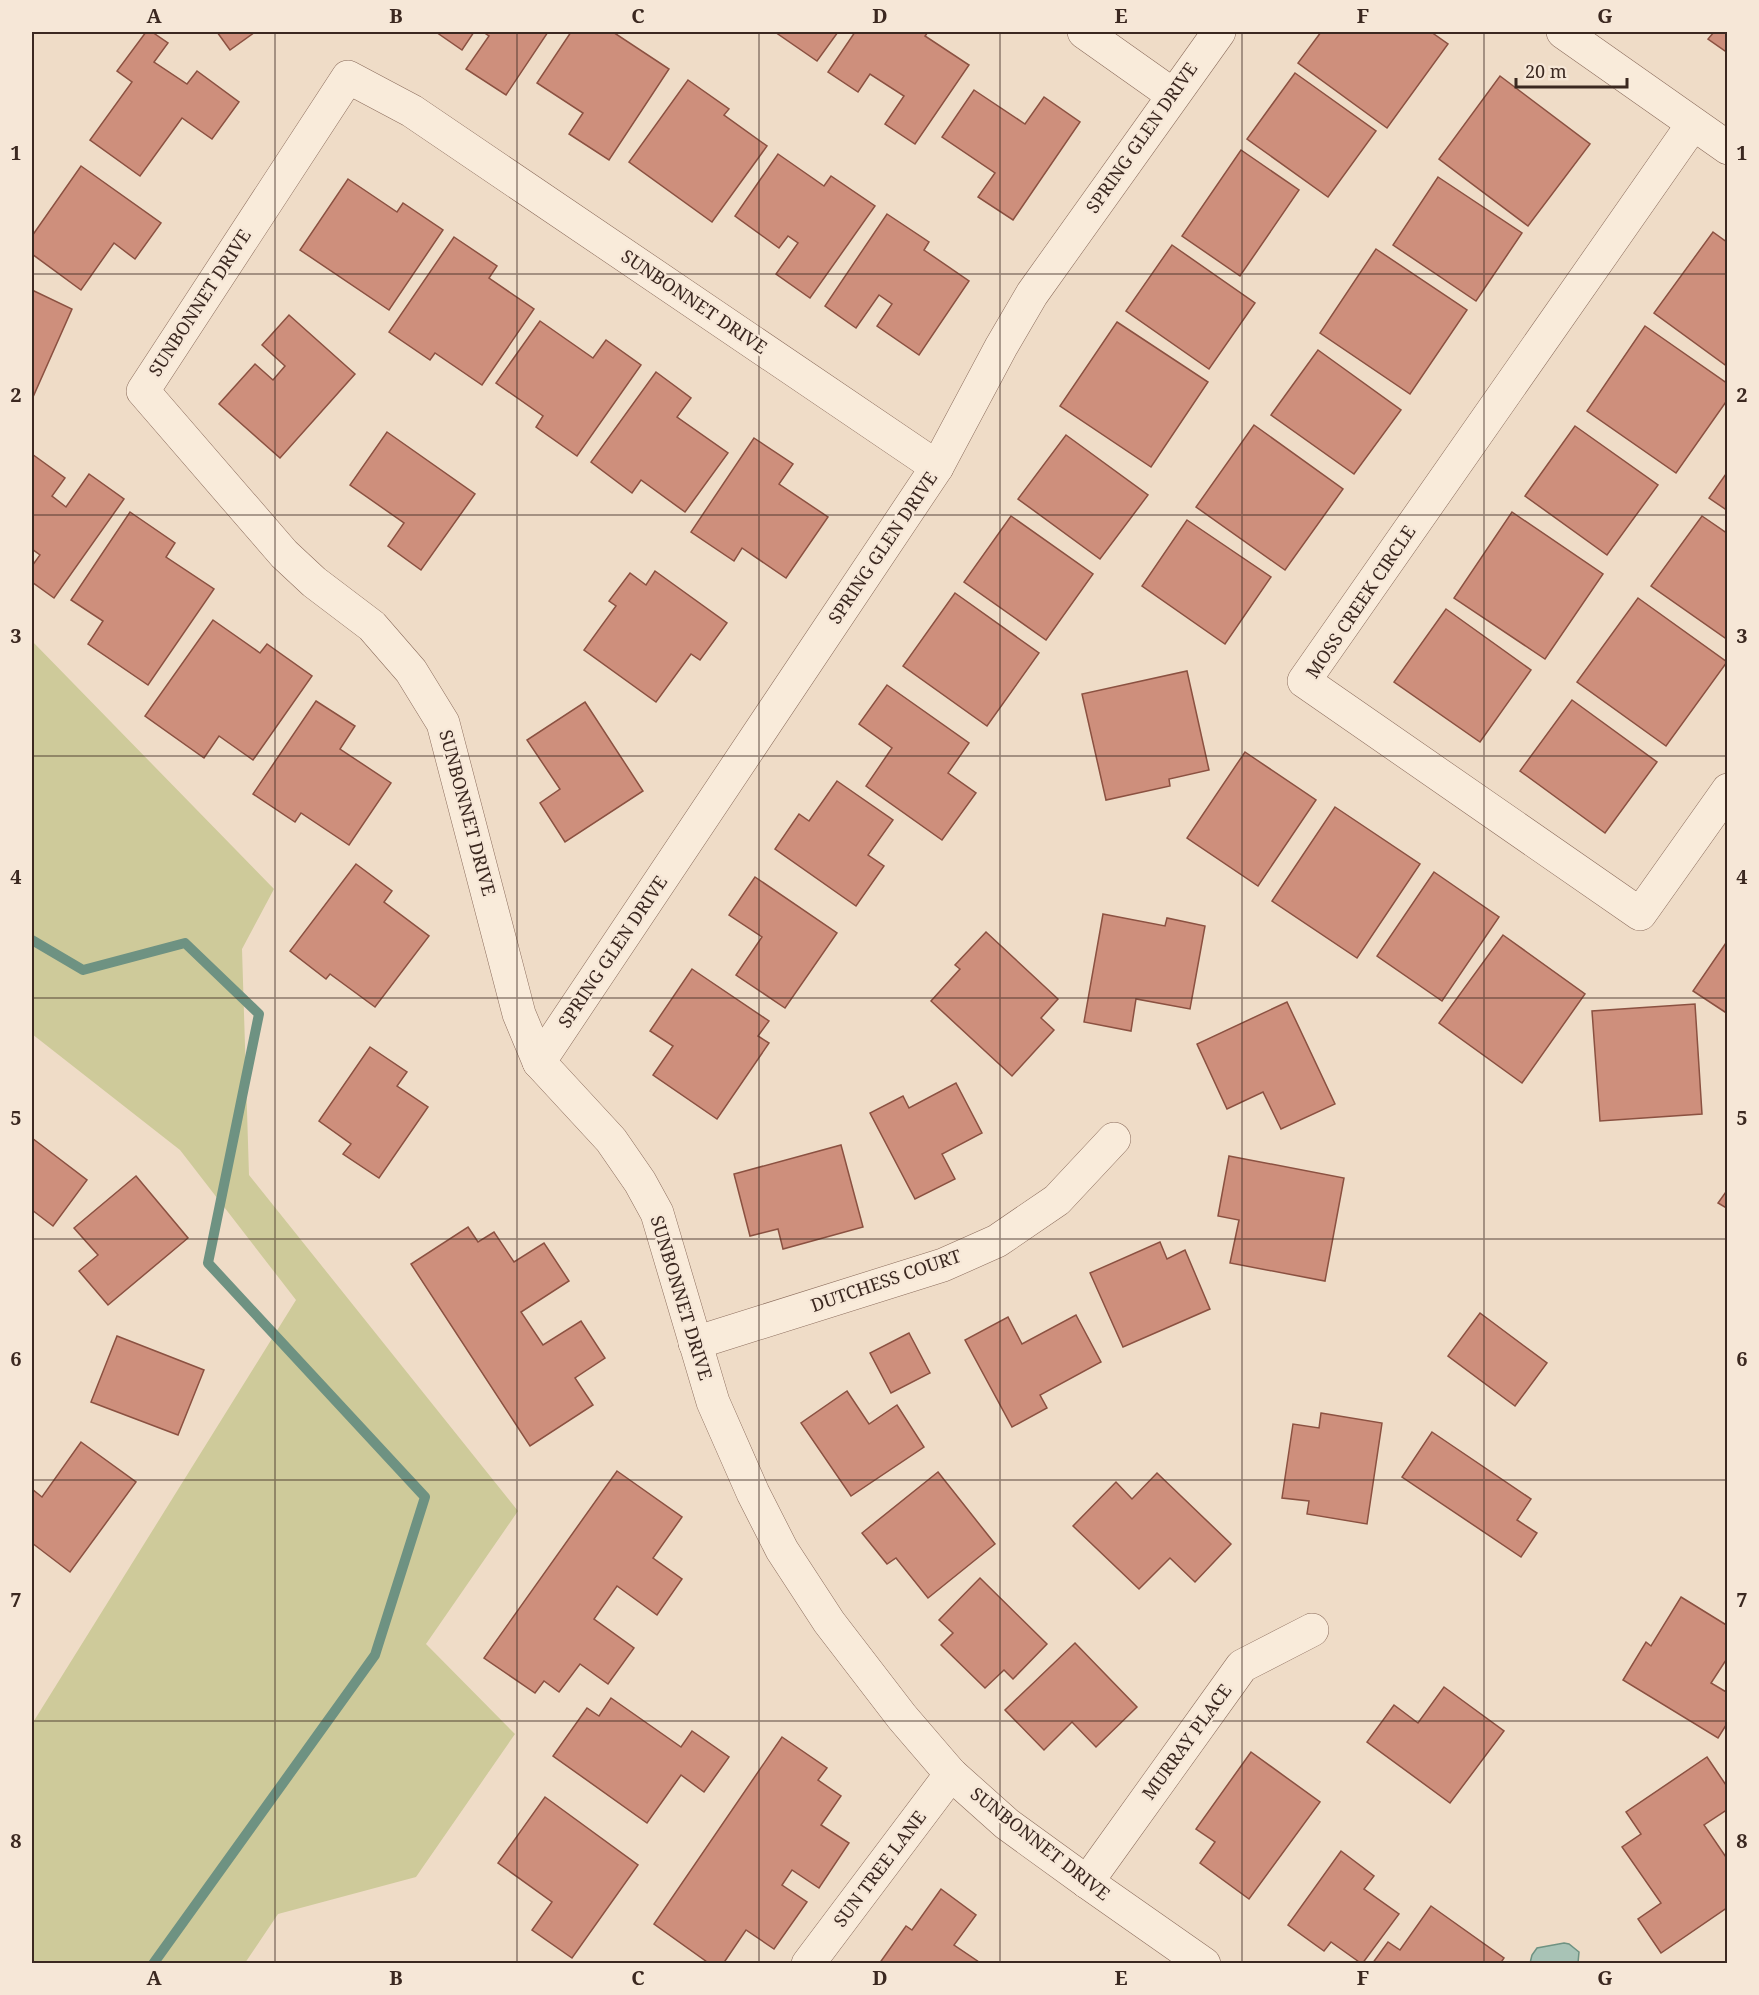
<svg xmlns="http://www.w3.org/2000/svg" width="1759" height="1995" font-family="'Noto Serif',serif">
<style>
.green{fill:#ceca9a}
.water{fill:#a8c3b6;stroke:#6e9282;stroke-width:1.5}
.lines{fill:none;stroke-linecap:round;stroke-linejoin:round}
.stream{stroke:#6e9282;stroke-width:10}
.building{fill:#ce8f7c;stroke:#8b5141;stroke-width:1.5}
.street-casing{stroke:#8b6c5c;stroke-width:34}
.street{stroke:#f9ebda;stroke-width:33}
.grid{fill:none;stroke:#3b2820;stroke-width:1.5;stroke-opacity:0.55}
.labels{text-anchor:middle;stroke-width:4.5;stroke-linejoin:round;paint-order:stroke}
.street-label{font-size:18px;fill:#3b2820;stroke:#f6e7d7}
.neatline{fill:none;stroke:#3b2820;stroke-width:2}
.grid-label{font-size:20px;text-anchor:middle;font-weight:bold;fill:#3b2820}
</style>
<rect width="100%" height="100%" fill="#efdcc7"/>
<path class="green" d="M 32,641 L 274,889 L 242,949 L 249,1175 L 518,1511 L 426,1644 L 515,1734 L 416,1877 L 278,1914 L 245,1963 L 32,1963 L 32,1724 L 296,1300 L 180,1150 L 32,1034 Z"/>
<path class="water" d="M 1564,1943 L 1569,1944 L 1579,1952 L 1578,1963 L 1530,1963 L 1532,1955 L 1537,1948 Z"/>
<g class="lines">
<path class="stream" d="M 32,940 L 83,970 L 185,943 L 259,1014 L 208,1263 L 425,1497 L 375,1655 L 153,1964"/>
</g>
<g class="building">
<path d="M 146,32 L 152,32 L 168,43 L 154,62 L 187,84 L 197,71 L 239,102 L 212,139 L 182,118 L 140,176 L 90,140 L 132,82 L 117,71 Z"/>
<path d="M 217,32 L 255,32 L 230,50 Z"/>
<path d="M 436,32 L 474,32 L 462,50 Z"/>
<path d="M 483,32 L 548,32 L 506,95 L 466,69 L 489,36 Z"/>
<path d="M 571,32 L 613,32 L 669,69 L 609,160 L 569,134 L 583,113 L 537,83 Z"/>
<path d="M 775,32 L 838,32 L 817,61 Z"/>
<path d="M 855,32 L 928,32 L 925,36 L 969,65 L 915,144 L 885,124 L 904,96 L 870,74 L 858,92 L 828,72 Z"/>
<path d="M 1321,32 L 1431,32 L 1448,44 L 1387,128 L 1298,63 Z"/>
<path d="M 1714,32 L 1728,32 L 1728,53 L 1708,39 Z"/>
<path d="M 1295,73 L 1376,131 L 1328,197 L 1247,139 Z"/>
<path d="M 1500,76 L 1590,144 L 1528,226 L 1439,159 Z"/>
<path d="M 688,80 L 729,109 L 724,115 L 767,146 L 712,222 L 629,162 Z"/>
<path d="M 974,90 L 1025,124 L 1044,97 L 1080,122 L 1013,220 L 978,197 L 995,173 L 942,137 Z"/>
<path d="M 1241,150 L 1299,190 L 1240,276 L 1182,236 Z"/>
<path d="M 778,154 L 824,186 L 831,176 L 875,206 L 810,298 L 776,274 L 798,243 L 788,236 L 779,248 L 735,216 Z"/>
<path d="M 81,166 L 161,223 L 135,259 L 114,243 L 81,290 L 32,254 L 32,236 Z"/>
<path d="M 1438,177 L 1522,233 L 1476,301 L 1393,245 Z"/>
<path d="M 348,179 L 397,212 L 403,203 L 443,230 L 389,310 L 300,250 Z"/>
<path d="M 887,214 L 929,242 L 924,250 L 969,281 L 919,355 L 877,326 L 892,304 L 879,295 L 856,328 L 825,306 Z"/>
<path d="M 1713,232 L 1728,243 L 1728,367 L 1654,313 Z"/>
<path d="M 454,237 L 497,266 L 489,278 L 534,309 L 482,385 L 435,353 L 430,360 L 389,332 Z"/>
<path d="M 1172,245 L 1255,303 L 1209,369 L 1126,311 Z"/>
<path d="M 1376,249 L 1467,310 L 1410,394 L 1320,333 Z"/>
<path d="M 32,290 L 72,309 L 33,397 L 32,397 Z"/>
<path d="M 289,315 L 355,374 L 280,458 L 219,404 L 255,364 L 273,380 L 285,366 L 262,345 Z"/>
<path d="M 540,321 L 593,358 L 606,340 L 641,365 L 577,456 L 536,427 L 543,416 L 496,383 Z"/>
<path d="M 1117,322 L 1208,382 L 1151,467 L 1060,406 Z"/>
<path d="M 1645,326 L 1728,384 L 1728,399 L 1676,473 L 1587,411 Z"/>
<path d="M 1318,350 L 1401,410 L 1354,474 L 1271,415 Z"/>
<path d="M 656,372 L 691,398 L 677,417 L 728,453 L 685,512 L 641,480 L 632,493 L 591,462 Z"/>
<path d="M 1254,425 L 1343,489 L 1285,570 L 1196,507 Z"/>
<path d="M 1575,426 L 1658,485 L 1607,555 L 1525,496 Z"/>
<path d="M 387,432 L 475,494 L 421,570 L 388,546 L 404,523 L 350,485 Z"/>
<path d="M 1066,435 L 1148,495 L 1100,559 L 1018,499 Z"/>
<path d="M 754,438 L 793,464 L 779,484 L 828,517 L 786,578 L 742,548 L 734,561 L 691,532 Z"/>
<path d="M 32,454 L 65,478 L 52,496 L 66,507 L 89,474 L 124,499 L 54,598 L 32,582 L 32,566 L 40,555 L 32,549 Z"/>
<path d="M 1728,471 L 1728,511 L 1709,498 Z"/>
<path d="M 130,512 L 175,543 L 166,557 L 214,589 L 148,685 L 88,644 L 103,621 L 71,600 Z"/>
<path d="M 1512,512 L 1603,574 L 1545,659 L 1454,598 Z"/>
<path d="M 1011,516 L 1093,574 L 1046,640 L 964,582 Z"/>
<path d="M 1702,516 L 1728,534 L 1728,640 L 1651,586 Z"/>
<path d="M 1187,520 L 1271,577 L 1225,644 L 1142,586 Z"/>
<path d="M 655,571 L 727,623 L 700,660 L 691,654 L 656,702 L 584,650 L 616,606 L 609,601 L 630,573 L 646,585 Z"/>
<path d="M 955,593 L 1039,653 L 987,726 L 903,666 Z"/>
<path d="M 1638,598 L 1727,662 L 1666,746 L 1577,682 Z"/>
<path d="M 1446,609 L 1531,670 L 1480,742 L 1394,682 Z"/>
<path d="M 213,620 L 260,653 L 267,644 L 312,676 L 253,760 L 219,736 L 204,758 L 145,716 Z"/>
<path d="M 1187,671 L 1209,770 L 1169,779 L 1170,786 L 1106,800 L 1082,694 Z"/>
<path d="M 887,685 L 969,743 L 948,773 L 976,793 L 942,840 L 866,786 L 892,748 L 859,724 Z"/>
<path d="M 1572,700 L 1657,762 L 1605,833 L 1520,771 Z"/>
<path d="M 316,701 L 355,726 L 340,749 L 391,783 L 349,845 L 301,813 L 295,822 L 253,794 Z"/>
<path d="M 585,702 L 643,791 L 565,842 L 540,803 L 560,789 L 527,740 Z"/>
<path d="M 1245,752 L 1316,800 L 1258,886 L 1187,838 Z"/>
<path d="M 837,781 L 893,820 L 868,855 L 884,866 L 856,906 L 775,849 L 799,814 L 809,821 Z"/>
<path d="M 1335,807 L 1420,864 L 1357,958 L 1272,901 Z"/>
<path d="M 356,864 L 392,891 L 384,902 L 429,936 L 375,1007 L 330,974 L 326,979 L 290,951 Z"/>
<path d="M 1434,872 L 1499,917 L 1442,1001 L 1377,956 Z"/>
<path d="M 755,877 L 837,933 L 785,1008 L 736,975 L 762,937 L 729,915 Z"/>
<path d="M 1103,914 L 1165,926 L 1167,918 L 1205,926 L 1190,1009 L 1136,999 L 1131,1031 L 1084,1022 Z"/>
<path d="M 986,932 L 1058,999 L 1041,1018 L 1054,1030 L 1012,1076 L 931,1001 L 960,969 L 955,965 Z"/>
<path d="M 1503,935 L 1585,994 L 1522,1083 L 1439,1023 Z"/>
<path d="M 1728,940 L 1728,1014 L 1693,991 Z"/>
<path d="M 692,969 L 769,1021 L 758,1036 L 769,1043 L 717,1119 L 653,1075 L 673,1046 L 650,1031 Z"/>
<path d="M 1287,1002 L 1335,1104 L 1281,1129 L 1263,1092 L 1227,1109 L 1197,1044 Z"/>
<path d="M 1695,1004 L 1702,1114 L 1600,1121 L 1592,1011 Z"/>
<path d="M 370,1047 L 407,1072 L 397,1086 L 428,1107 L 379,1178 L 343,1154 L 351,1144 L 319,1121 Z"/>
<path d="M 956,1083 L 982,1133 L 942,1154 L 955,1179 L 915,1199 L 870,1113 L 903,1096 L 909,1108 Z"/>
<path d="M 32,1138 L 87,1180 L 53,1226 L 32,1210 Z"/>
<path d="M 841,1145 L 863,1227 L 783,1249 L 778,1229 L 750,1236 L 734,1174 Z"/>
<path d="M 1229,1156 L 1344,1178 L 1325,1281 L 1230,1263 L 1239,1220 L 1218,1216 Z"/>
<path d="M 136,1176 L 188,1238 L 108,1305 L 79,1271 L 98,1255 L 74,1228 Z"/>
<path d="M 1728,1189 L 1728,1209 L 1718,1203 Z"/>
<path d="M 468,1227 L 478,1242 L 494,1232 L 514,1262 L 544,1243 L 569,1281 L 521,1312 L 543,1345 L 581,1321 L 605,1358 L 575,1378 L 593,1405 L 530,1446 L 411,1264 Z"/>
<path d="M 1160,1242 L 1167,1259 L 1185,1250 L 1210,1309 L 1123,1347 L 1090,1273 Z"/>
<path d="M 1480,1313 L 1547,1363 L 1515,1406 L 1448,1356 Z"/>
<path d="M 1076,1315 L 1101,1362 L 1040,1395 L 1047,1408 L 1012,1427 L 965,1340 L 1008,1317 L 1022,1344 Z"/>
<path d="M 909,1333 L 930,1373 L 891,1393 L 870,1353 Z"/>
<path d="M 117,1336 L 204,1370 L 178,1435 L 91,1402 Z"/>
<path d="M 847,1391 L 869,1424 L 897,1405 L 924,1447 L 851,1496 L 801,1423 Z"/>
<path d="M 1321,1413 L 1382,1423 L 1367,1524 L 1307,1514 L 1309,1501 L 1282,1498 L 1293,1424 L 1319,1428 Z"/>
<path d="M 1432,1432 L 1531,1499 L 1517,1520 L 1537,1533 L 1521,1557 L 1402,1477 Z"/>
<path d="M 81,1442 L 136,1482 L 70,1572 L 32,1543 L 32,1489 L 42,1497 Z"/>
<path d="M 617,1471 L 682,1517 L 653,1558 L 682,1579 L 657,1615 L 617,1586 L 594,1619 L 634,1648 L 608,1684 L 580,1664 L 559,1692 L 544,1681 L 535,1693 L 484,1658 Z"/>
<path d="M 938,1472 L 995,1544 L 928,1598 L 896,1558 L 887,1564 L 862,1533 Z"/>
<path d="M 1157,1473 L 1231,1544 L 1195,1582 L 1170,1558 L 1139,1589 L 1073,1526 L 1116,1482 L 1132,1499 Z"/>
<path d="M 980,1578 L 1047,1644 L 1013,1679 L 1004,1670 L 985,1688 L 941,1645 L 953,1633 L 939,1620 Z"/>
<path d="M 1681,1597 L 1728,1626 L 1728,1657 L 1711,1683 L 1728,1693 L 1728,1722 L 1718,1738 L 1623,1680 L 1646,1642 L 1651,1646 Z"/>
<path d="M 1075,1643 L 1137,1707 L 1096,1747 L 1072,1722 L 1044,1750 L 1005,1710 Z"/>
<path d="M 1444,1687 L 1504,1731 L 1450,1803 L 1367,1742 L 1394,1705 L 1418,1723 Z"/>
<path d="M 611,1698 L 681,1747 L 692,1731 L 729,1757 L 704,1792 L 681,1775 L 647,1823 L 553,1756 L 587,1708 L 599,1716 Z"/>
<path d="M 782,1737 L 827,1768 L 818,1780 L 841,1796 L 821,1825 L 849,1843 L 819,1888 L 792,1870 L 782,1885 L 807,1902 L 774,1949 L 746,1930 L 723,1964 L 710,1964 L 654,1924 Z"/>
<path d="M 1251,1752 L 1320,1802 L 1249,1899 L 1200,1863 L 1215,1842 L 1196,1829 Z"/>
<path d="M 1707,1757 L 1728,1788 L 1728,1809 L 1704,1825 L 1728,1860 L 1728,1907 L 1661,1953 L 1638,1919 L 1661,1903 L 1622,1847 L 1641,1834 L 1626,1812 Z"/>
<path d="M 545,1797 L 638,1865 L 572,1958 L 532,1930 L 552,1902 L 498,1863 Z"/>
<path d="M 1341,1851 L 1374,1876 L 1364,1889 L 1399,1914 L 1362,1964 L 1331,1942 L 1324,1951 L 1288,1925 Z"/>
<path d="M 941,1889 L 976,1915 L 954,1945 L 979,1962 L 978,1964 L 879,1964 L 906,1926 L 912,1930 Z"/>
<path d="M 1431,1906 L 1504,1958 L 1500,1964 L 1372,1964 L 1388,1942 L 1400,1950 Z"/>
</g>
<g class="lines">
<g class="street-casing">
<g id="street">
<path d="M 1084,32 L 1173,95"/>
<path d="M 1563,32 L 1728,148"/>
<path d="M 1693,124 L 1304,681 L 1640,914 L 1728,790"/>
<path d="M 937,467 L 412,111 L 348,77 L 143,391 L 284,554 L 314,582 L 372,626 L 411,671 L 443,723 L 519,1014 L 539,1062 L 611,1140 L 640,1182 L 657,1213 L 713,1402 L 753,1493 L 782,1550 L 829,1622 L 902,1717 L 951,1774 L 1007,1824 L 1087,1882 L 1204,1964"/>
<path d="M 539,1062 L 937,467 L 1001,347 L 1032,294 L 1219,32"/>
<path d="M 695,1343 L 943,1265 L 997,1241 L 1057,1200 L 1114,1139"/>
<path d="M 1087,1882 L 1242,1666 L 1312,1630"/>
<path d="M 808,1964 L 951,1774"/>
</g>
</g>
<use href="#street" class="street"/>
</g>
<path class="grid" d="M 275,32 L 275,1964M 517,32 L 517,1964M 759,32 L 759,1964M 1000,32 L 1000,1964M 1242,32 L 1242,1964M 1484,32 L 1484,1964M 32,274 L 1728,274M 32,515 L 1728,515M 32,756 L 1728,756M 32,998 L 1728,998M 32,1239 L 1728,1239M 32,1480 L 1728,1480M 32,1721 L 1728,1721"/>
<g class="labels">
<g class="street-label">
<text transform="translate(1142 138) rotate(-55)" y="6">SPRING GLEN DRIVE</text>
<text transform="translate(694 302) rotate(34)" y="6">SUNBONNET DRIVE</text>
<text transform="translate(200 303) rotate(-57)" y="6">SUNBONNET DRIVE</text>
<text transform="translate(883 548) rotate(-56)" y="6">SPRING GLEN DRIVE</text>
<text transform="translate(1361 602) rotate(-56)" y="6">MOSS CREEK CIRCLE</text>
<text transform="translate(467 813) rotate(75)" y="6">SUNBONNET DRIVE</text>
<text transform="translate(613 952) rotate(-56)" y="6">SPRING GLEN DRIVE</text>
<text transform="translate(886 1281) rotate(-19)" y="6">DUTCHESS COURT</text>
<text transform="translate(681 1298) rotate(73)" y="6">SUNBONNET DRIVE</text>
<text transform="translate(1187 1742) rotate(-54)" y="6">MURRAY PLACE</text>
<text transform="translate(1040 1844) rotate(38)" y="6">SUNBONNET DRIVE</text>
<text transform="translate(880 1869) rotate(-53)" y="6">SUN TREE LANE</text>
</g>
</g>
<rect width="1759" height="1995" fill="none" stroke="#f6e7d7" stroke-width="66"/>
<path d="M1516 78v9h111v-9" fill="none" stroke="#3b2820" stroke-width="3"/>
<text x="1525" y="78" font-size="18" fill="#3b2820" stroke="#f6e7d7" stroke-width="4.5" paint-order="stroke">20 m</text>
<rect x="33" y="33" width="1693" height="1929" class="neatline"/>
<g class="grid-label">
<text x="154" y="23">A</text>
<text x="396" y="23">B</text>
<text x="638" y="23">C</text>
<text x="880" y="23">D</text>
<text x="1121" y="23">E</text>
<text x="1363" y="23">F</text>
<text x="1605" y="23">G</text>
<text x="16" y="160">1</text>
<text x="1742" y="160">1</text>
<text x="16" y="402">2</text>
<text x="1742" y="402">2</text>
<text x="16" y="643">3</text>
<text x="1742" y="643">3</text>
<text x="16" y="884">4</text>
<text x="1742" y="884">4</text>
<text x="16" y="1125">5</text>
<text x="1742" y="1125">5</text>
<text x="16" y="1366">6</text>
<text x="1742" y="1366">6</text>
<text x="16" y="1607">7</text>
<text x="1742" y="1607">7</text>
<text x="16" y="1848">8</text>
<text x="1742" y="1848">8</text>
<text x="154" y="1985">A</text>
<text x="396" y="1985">B</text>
<text x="638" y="1985">C</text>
<text x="880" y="1985">D</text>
<text x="1121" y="1985">E</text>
<text x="1363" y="1985">F</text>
<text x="1605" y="1985">G</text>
</g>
</svg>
